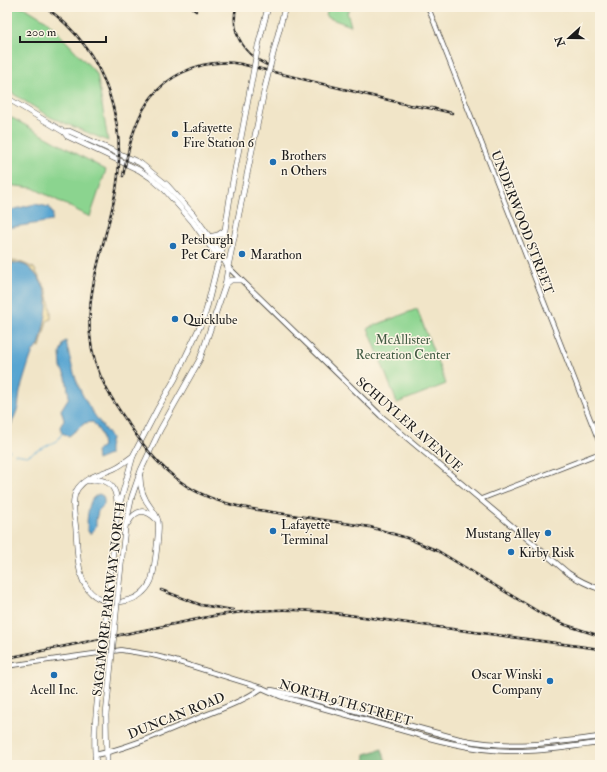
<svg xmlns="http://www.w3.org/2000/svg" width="607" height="772" font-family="'IM FELL Double Pica',serif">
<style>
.green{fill:#8bd48f;stroke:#547856}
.forest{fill:#70b67a;stroke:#46694b}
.sand{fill:#eeda9e;stroke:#857b5d}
.water{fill:#58a5d1;stroke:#3a6076}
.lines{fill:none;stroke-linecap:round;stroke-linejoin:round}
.stream{stroke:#58a5d1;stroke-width:1}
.tertiary-casing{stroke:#3c3a36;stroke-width:5.5}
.secondary-casing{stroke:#3c3a36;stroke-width:6}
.primary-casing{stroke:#3c3a36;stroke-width:6}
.trunk-casing{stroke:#3c3a36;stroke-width:6}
.tertiary{stroke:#fff;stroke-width:4}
.secondary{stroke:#fff;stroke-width:4.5}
.primary{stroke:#fff;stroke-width:5}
.trunk{stroke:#fff;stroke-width:5}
.rail-casing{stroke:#1c1c1c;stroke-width:2.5}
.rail{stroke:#fcf5e5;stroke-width:1;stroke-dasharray:3;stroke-linecap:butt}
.primary-bridge-casing{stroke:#3c3a36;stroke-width:6;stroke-linecap:butt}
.trunk-bridge-casing{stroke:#3c3a36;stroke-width:6;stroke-linecap:butt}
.primary-bridge{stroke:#fff;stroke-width:5}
.trunk-bridge{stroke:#fff;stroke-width:5}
.poi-dot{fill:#1f6fb2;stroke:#fcf5e5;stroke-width:1.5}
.labels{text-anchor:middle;stroke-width:3;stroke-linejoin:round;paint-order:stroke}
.poi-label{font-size:13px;fill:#1c1c1c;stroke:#fcf5e5;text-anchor:start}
.street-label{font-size:13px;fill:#1c1c1c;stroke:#fcf5e5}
.park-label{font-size:13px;fill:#435c44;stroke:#fcf5e5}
</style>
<rect width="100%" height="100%" fill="#fcf5e5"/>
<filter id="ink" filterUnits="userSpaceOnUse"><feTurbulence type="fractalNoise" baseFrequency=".025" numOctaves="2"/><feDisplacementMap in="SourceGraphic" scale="8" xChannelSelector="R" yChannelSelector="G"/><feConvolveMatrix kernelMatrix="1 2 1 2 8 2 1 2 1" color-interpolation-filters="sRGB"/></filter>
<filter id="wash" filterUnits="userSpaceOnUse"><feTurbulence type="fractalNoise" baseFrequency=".012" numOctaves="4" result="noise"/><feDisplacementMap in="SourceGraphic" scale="16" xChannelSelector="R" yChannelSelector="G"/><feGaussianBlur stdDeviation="0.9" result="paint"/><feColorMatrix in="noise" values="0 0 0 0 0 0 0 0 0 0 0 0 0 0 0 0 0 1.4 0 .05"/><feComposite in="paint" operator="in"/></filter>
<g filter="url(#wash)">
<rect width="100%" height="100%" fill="#f1e5c8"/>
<g class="green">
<path d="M 7,7 L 24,7 L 47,21 L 97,74 L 108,141 L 50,117 L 7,90 Z"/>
<path d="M 328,7 L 353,7 L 347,12 L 351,26 L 326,17 Z"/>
<path d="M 7,115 L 106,170 L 90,217 L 33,188 L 7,185 Z"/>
<path d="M 417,309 L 446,384 L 397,403 L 368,328 Z"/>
</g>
<path class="forest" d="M 382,749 L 387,765 L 364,765 L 365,754 Z"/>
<path class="sand" d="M 7,261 L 18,261 L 34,268 L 47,291 L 51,311 L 51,319 L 47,321 L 40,347 L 38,347 C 42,336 48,310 47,298 C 46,287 37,274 28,267 C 22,263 14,263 7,263 Z"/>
<g class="water">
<path d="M 35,204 L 49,207 L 53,214 L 52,221 L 7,228 L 7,211 Z"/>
<path d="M 7,263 C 14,263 23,263 28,267 C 37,274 46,287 47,299 C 48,311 43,329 40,342 L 38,347 L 33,351 L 29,362 L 20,391 L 18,408 L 7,435 Z"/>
<path d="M 66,341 C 70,359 74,377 82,394 C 90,410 101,424 111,438 L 109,448 L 109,455 L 97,460 L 96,451 L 103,446 L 101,434 L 93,422 L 85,423 L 69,436 L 62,433 L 60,427 L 64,420 L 61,410 L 69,397 L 66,377 L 61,368 L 60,353 L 64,342 Z"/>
<path d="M 99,494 L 103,496 L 104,500 L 104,505 L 98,511 L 96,520 L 96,526 L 91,533 L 89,533 C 85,527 88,503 93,498 C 95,496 97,495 99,494 Z"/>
</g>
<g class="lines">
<g class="stream">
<path d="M 7,450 L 10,451"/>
<path d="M 15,454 L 27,456 L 58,440 L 62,433"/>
</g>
</g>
</g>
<g filter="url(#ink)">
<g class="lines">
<g class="tertiary-casing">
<g id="tertiary">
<path d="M 428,7 L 600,444"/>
<path d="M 481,499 L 600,453"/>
<path d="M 7,666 L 121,650 L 152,655 L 172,660 L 262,688"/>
</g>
</g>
<g class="secondary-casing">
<g id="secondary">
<path d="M 228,267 L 381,416 L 568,573 C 578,580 588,585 600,589"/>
<path d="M 262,688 L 280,696 C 318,707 356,717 394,728 C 432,739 472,751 512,751 C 542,752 571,746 600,743"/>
<path d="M 271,690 L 301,696 L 459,739 C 510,750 550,743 600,737"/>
<path d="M 95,755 C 130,748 163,732 196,719 C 218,710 242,702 262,688"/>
</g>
</g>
<g class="primary-casing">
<g id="primary">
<path d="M 258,46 L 268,7"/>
<path d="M 274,50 L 285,7"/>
<path d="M 221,256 L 231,191 L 251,84"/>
<path d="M 228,267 L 265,87"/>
</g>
</g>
<g class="trunk-casing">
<g id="trunk">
<path d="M 7,98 L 64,132 L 67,136 L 139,170 L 151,178 L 165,190 L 192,221 L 215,253 L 221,257"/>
<path d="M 64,132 L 69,131 L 140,163 L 167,185 L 193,214 L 216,246 L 228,267 L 225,286 L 200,359 L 160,430 L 141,470 L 132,496 L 125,528 L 118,594"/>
<path d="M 209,237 L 218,235 L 224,231"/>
<path d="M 225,285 L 231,280 L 240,280"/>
<path d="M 133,456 C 127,460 122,465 115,468 C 102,474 87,476 78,488 C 70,499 75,517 76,530 C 78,555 75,594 107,601 C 113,602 119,603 125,601 C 136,599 146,592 151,581 C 154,573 160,530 158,521 C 157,516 154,512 151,508 C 143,498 140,489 140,477"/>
<path d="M 88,481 C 107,477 117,485 117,505"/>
<path d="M 128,523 C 136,509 145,508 156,519"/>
<path d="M 109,589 L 117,513 L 133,456 L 158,408 L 175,379 L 201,324 L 206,311 L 217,266 L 221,257"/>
<path d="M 96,765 C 92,733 98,698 101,665"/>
<path d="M 107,765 L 106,715 L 111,664"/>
</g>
</g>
<use href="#tertiary" class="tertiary"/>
<use href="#secondary" class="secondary"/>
<use href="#primary" class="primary"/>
<use href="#trunk" class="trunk"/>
<g class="rail-casing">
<g id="rail">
<path d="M 45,7 C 107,50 130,128 114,200 C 105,244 86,289 90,335 C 93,374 115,405 137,436 C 168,480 199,500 252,509 L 370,527 L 407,538 L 438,551 L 542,614 L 566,625 L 600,636"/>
<path d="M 191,7 L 196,11"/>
<path d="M 236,7 C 230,36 246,57 272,67"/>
<path d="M 431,108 L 452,113"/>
<path d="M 123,176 C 127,156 131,135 140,116 C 158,77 200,57 241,64 L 409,105 L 435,109"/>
<path d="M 161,590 L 201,605 L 233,610"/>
<path d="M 7,658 L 213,616 C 234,613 254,610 275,610 C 295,609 315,611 334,613 L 600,649"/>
</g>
</g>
<use href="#rail" class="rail"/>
<g class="primary-bridge-casing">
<g id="primary-bridge">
<path d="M 251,84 L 258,46"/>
<path d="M 265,87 L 274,50"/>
</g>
</g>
<g class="trunk-bridge-casing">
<g id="trunk-bridge">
<path d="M 111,664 L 118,594"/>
<path d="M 101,665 L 109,589"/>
</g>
</g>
<use href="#primary-bridge" class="primary-bridge"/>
<use href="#trunk-bridge" class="trunk-bridge"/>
</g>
</g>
<g class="poi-dot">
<circle cx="175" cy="134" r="4"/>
<circle cx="273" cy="162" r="4"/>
<circle cx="173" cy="246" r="4"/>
<circle cx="242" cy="254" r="4"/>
<circle cx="175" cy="319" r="4"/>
<circle cx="273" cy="531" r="4"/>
<circle cx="548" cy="533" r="4"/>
<circle cx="511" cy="552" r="4"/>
<circle cx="54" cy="675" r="4"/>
<circle cx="550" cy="681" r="4"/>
</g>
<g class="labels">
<g class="poi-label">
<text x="183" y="132">Lafayette<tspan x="183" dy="15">Fire Station 6</tspan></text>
<text x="281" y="160">Brothers<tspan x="281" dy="15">n Others</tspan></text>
<text x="181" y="244">Petsburgh<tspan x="181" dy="15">Pet Care</tspan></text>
<text x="250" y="259">Marathon</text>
<text x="183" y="324">Quicklube</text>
<text x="281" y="529">Lafayette<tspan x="281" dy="15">Terminal</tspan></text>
<text x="540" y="538" text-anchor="end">Mustang Alley</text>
<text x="519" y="557">Kirby Risk</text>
<text x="542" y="679" text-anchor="end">Oscar Winski<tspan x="542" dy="15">Company</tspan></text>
<text x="54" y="694" text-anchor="middle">Acell Inc.</text>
</g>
<g class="street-label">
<text transform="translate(523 222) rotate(69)" y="5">UNDERWOOD STREET</text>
<text transform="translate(410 424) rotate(41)" y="5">SCHUYLER AVENUE</text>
<text transform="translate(108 599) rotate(-83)" y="5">SAGAMORE PARKWAY NORTH</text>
<text transform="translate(346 702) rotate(16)" y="5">NORTH 9TH STREET</text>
<text transform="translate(176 715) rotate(-22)" y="5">DUNCAN ROAD</text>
</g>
<g class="park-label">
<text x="403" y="344">McAllister<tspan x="403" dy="15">Recreation Center</tspan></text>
</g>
</g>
<rect width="607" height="772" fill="none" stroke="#fcf5e5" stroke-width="24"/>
<g transform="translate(569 38) rotate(249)" stroke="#fcf5e5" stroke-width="3" paint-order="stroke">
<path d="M0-3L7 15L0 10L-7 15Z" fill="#1c1c1c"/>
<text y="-6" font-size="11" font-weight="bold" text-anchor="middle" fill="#1c1c1c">N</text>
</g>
<path d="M20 36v6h86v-6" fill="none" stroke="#1c1c1c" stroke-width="2"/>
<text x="26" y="36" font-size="12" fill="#1c1c1c" stroke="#fcf5e5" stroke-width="3" paint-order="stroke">200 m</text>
</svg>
